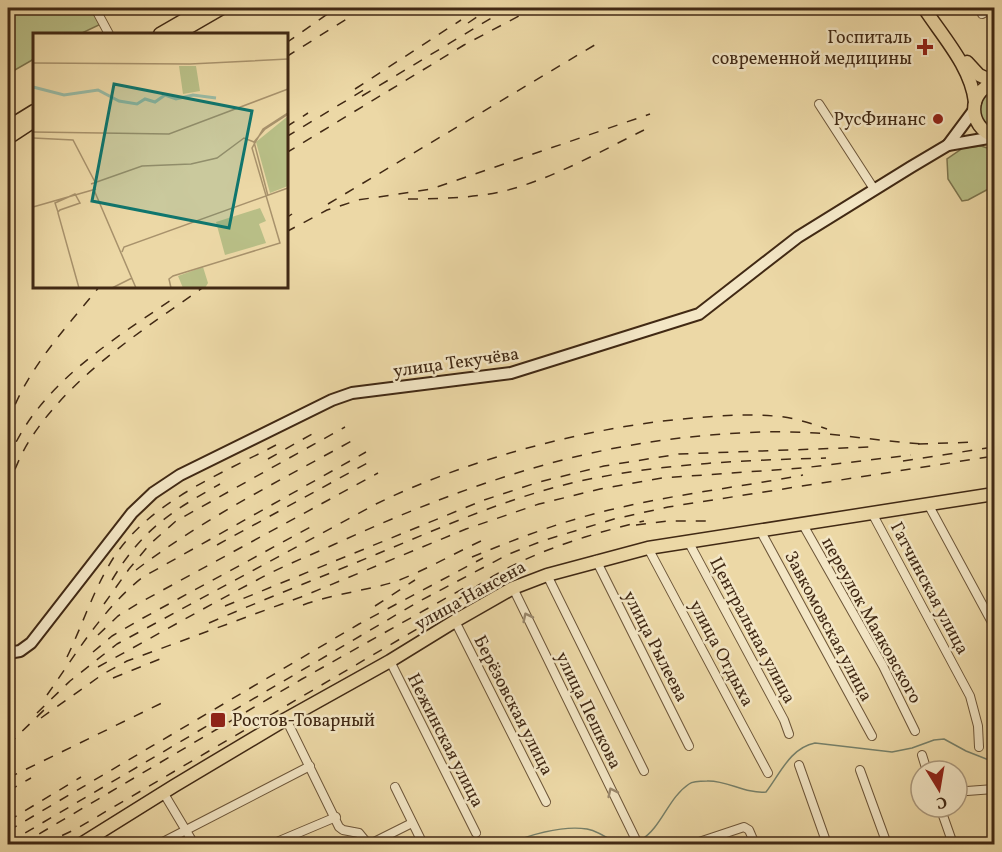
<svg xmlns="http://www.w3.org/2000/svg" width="1002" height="852" font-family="Vollkorn,serif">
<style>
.green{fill:#b8be86;stroke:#7c744d;stroke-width:1.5}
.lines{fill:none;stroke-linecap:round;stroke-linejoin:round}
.stream{stroke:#76806a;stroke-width:1.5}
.minor-casing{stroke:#6c5538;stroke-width:10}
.secondary-casing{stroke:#412914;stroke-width:14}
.primary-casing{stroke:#412914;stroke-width:15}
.minor{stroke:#f3e6c5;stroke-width:8}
.secondary{stroke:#f3e6c5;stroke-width:10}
.primary{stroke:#ecd8a6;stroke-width:12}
.rail{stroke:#412914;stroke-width:1.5;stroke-dasharray:10 10;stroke-linecap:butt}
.oneway{stroke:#9a886c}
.poi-dot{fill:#8f2418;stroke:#f3e6c5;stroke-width:2}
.labels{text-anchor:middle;stroke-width:5;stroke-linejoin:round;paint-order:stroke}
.poi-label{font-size:18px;fill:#412914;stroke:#f3e6c5;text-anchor:end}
.street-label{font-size:18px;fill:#412914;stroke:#f3e6c5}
.inset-river{fill:none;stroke:#99baa4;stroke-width:3}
.inset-road{fill:none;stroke:#a8926c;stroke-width:1.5}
.view{fill:#0f766e;fill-opacity:0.15;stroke:#0f766e;stroke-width:3}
.inset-edge{fill:none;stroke:#412914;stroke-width:3}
</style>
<rect width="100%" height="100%" fill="#ecd8a6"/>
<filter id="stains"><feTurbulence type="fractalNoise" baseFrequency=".00333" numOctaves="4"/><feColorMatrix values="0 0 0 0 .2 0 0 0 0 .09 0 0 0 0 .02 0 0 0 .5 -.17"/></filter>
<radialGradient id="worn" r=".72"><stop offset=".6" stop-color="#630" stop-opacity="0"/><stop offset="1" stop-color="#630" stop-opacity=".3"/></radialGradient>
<g class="green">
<path d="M 8,8 L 92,8 L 101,24 L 80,34 L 34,34 L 34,59 L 8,74 Z"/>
<path d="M 994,89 L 994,132 L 988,130 L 978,115 L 982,97 Z"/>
<path d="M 981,146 L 994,150 L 994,186 L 968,200 L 962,201 L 948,179 L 947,159 L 963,148 Z"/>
</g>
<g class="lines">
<g class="stream">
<path d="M 641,840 C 662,827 668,798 689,784 C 693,781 702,781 707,781 C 727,780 745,794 766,792 C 780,774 790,748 815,743 L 892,752 L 912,748 L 934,740 L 944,739 L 966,751 L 994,762"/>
<path d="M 507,844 C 530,835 561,825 587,829 C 598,831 608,838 617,844"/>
</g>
<g class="minor-casing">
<g id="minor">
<path d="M 95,8 L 109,34"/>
<path d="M 982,14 L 993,8"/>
<path d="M 819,104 L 874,189"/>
<path d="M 928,504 L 994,626"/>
<path d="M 872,513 L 970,696 L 978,726 L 979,747"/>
<path d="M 802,523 L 883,666 L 915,731"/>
<path d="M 760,530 L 872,736"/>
<path d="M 688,541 L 784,720 L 789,734"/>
<path d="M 648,548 L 768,773"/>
<path d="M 596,560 L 689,746"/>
<path d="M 547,575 L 644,771"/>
<path d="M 513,588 L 638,844"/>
<path d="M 455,621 L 546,802"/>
<path d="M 390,661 L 476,833"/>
<path d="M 286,719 L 339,827 L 343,830 L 359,833 L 368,844"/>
<path d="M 922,755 L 927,771"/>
<path d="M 799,765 L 827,844"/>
<path d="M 860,770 L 887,844"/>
<path d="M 395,787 L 423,844"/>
<path d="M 967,791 L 994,789"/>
<path d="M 163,792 L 194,844"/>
<path d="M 940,807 L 953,844"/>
<path d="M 159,844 L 310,766"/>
<path d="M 272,844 L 336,817"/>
<path d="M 370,844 L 412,823"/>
<path d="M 693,844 L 744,827 L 749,830 L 755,844"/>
</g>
</g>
<g class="secondary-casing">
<g id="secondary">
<path d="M 948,145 L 974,110"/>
<path d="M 8,653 L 20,651 L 31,643 L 132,513 L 153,493 L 180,475 L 332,400 L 352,393 L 511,373 L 699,314 L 798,237 L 911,167 L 948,145 L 994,137"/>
</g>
</g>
<g class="primary-casing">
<g id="primary">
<path d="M 924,8 C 943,37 971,67 975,102"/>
<path d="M 160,34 L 205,8"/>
<path d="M 177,34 L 222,8"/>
<path d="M 967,62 L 979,75 L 994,82"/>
<path d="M 994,83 C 967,92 968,127 994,136"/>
<path d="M 8,127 L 34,111"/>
<path d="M 8,138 L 34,121"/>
<path d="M 81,844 L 174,786 L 286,719 L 390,661 L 455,621 L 513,588 L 547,575 L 648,548 L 994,494"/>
</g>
</g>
<use href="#minor" class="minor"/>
<use href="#secondary" class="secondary"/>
<use href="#primary" class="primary"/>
<g class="rail">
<path d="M 468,23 L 490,8"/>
<path d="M 286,43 L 336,8"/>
<path d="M 286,57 L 364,8"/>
<path d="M 355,89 L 461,20"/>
<path d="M 362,96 L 508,8"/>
<path d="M 286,127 L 308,113"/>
<path d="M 286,137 L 367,88"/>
<path d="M 286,153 L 464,45 L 534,8"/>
<path d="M 408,199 C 439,199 470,198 500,192 C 551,180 597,153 644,130"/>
<path d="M 328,204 L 598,43"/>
<path d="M 286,218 L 292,214"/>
<path d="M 286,232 L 327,210 L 343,205 L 358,200 L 431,189 L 650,114"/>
<path d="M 8,423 C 25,371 65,329 100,286"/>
<path d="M 918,444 L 978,442"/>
<path d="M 268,459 L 312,434"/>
<path d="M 8,460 C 37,385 113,340 177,296"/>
<path d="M 903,461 L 994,447"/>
<path d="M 8,488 C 14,471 21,453 31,438 C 73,374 143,330 205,286"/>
<path d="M 636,525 L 668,521 L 706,521"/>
<path d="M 217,545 L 371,461"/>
<path d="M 472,557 C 518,538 565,520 614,509 C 676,494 740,487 803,475"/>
<path d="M 136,570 C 204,518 283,479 357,438"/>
<path d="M 112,580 C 142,530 170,512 220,484"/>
<path d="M 104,604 L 129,569 L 150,544 L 176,521 L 345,427"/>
<path d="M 303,605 C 333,594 364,591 394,582 C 422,572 455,553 483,540"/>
<path d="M 225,606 L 484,500 L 539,482 L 604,466 L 679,454 L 870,447"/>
<path d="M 375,606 L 415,580"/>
<path d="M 209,623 C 265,599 321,577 377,554 C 449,524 523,491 600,477 C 675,463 750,460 826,458"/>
<path d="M 98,635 L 118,616 L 139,603 L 378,473"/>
<path d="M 93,652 L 112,636 L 143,618 L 316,524"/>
<path d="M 67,657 C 83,624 94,588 114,557 C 151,501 219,475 276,445"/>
<path d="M 98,667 C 151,638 204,608 257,580 C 282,566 309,556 335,544 C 447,493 558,452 680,438 C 724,433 772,430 816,433 C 852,436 888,442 924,444"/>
<path d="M 113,678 L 160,659"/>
<path d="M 47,695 C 76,654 103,608 143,577 L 366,452"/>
<path d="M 37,713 L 70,681 L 117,644 L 376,504 C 472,457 599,424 706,417 C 729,415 751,414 774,416 C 792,417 810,423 827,429"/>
<path d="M 41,718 L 103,674 L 127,661 L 301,597 L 466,529 L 539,504 L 600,489 L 662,478 L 802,468 L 911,455"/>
<path d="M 8,745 L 44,710"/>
<path d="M 8,778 L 166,701"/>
<path d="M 8,791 L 31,778"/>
<path d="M 8,821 L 81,777"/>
<path d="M 8,831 L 359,624 L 483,558"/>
<path d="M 8,843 L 418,602 L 509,554 L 542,541 L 614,519 L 668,507 L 994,456"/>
<path d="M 22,844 L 302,679 L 464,588"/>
<path d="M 44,844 L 76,829 L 429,622 C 445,610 461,597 477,586 C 527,553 586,535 644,521"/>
</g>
</g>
<defs><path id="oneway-chevron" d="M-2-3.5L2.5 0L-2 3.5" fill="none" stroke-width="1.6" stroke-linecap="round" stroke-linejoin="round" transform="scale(1.5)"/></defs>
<g class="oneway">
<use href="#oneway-chevron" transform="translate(527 617) rotate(-116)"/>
<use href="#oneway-chevron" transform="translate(612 792) rotate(-116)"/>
</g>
<g class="poi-dot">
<path d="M922 38h6v6h6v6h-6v6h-6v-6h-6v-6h6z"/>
<circle cx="938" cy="119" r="6"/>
<rect x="210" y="712" width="16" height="16" rx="3"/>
</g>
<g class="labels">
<g class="poi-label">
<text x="912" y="43">Госпиталь<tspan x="912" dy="21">современной медицины</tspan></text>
<text x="926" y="125">РусФинанс</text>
<text x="232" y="726" text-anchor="start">Ростов-Товарный</text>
</g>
<g class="street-label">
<text transform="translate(456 362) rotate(-8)" y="6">улица Текучёва</text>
<text transform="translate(930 588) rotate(62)" y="6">Гатчинская улица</text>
<text transform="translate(470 595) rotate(-29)" y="6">улица Нансена</text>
<text transform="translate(872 620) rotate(61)" y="6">переулок Маяковского</text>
<text transform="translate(829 626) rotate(62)" y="6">Завкомовская улица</text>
<text transform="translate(753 630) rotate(62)" y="6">Центральная улица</text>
<text transform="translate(656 646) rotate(63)" y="6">улица Рылеева</text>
<text transform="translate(722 653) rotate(62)" y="6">улица Отдыха</text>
<text transform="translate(514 705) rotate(63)" y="6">Берёзовская улица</text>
<text transform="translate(589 710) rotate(64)" y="6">улица Пешкова</text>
<text transform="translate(446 740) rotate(63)" y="6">Нежинская улица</text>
</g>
</g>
<g transform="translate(33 33)">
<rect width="255" height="255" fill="#ecd8a6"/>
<path d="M 146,33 L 163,33 L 167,58 L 150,61 ZM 255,83 L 255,153 L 237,160 L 223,109 ZM 227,175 L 233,188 L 226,191 L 233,210 L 192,222 L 183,189 ZM 170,234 L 175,250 L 172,255 L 150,255 L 145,243 Z" fill="#b8be86"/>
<path class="inset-river" d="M 0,54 L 31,62 L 65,57 L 86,68 L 104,71 L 112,66 L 122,69 L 132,62 L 143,66 L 160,62 L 183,65"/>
<path class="inset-road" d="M 0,30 L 157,31 L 255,26M 0,99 L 136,101 L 255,56M 0,105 L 40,107 L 62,149M 221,109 L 235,163M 221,109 L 232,96 L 255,81M 58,151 L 109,133 L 158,131 L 184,125 L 211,105 L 221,109M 61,157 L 103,255M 0,174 L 63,156M 89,219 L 91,214 L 255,155M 46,255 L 25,180 L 25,179 L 27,177 L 47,170 L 42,161 L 22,170 L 25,179 L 25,180 L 46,255M 79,255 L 99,245M 138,255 L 136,246 L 140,243 L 247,210 L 219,115 L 230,96 L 255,80"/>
<path class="view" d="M 81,51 L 219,78 L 196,195 L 59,168 Z"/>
<rect width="255" height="255" class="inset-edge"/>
</g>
<rect width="1002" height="852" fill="none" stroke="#ecd8a6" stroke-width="30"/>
<rect x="9" y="9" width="984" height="834" fill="none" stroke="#412914" stroke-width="3"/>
<rect x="15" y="15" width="972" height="822" fill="none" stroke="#412914" stroke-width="1.5"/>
<g transform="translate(939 789) rotate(169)"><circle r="28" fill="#f3e6c5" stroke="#ac9a7e" stroke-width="1.5"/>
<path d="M0-4.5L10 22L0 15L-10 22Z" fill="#8f2418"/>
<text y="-9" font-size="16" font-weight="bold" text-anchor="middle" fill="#412914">С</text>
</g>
<rect width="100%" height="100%" filter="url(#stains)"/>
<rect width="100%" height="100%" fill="url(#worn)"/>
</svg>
